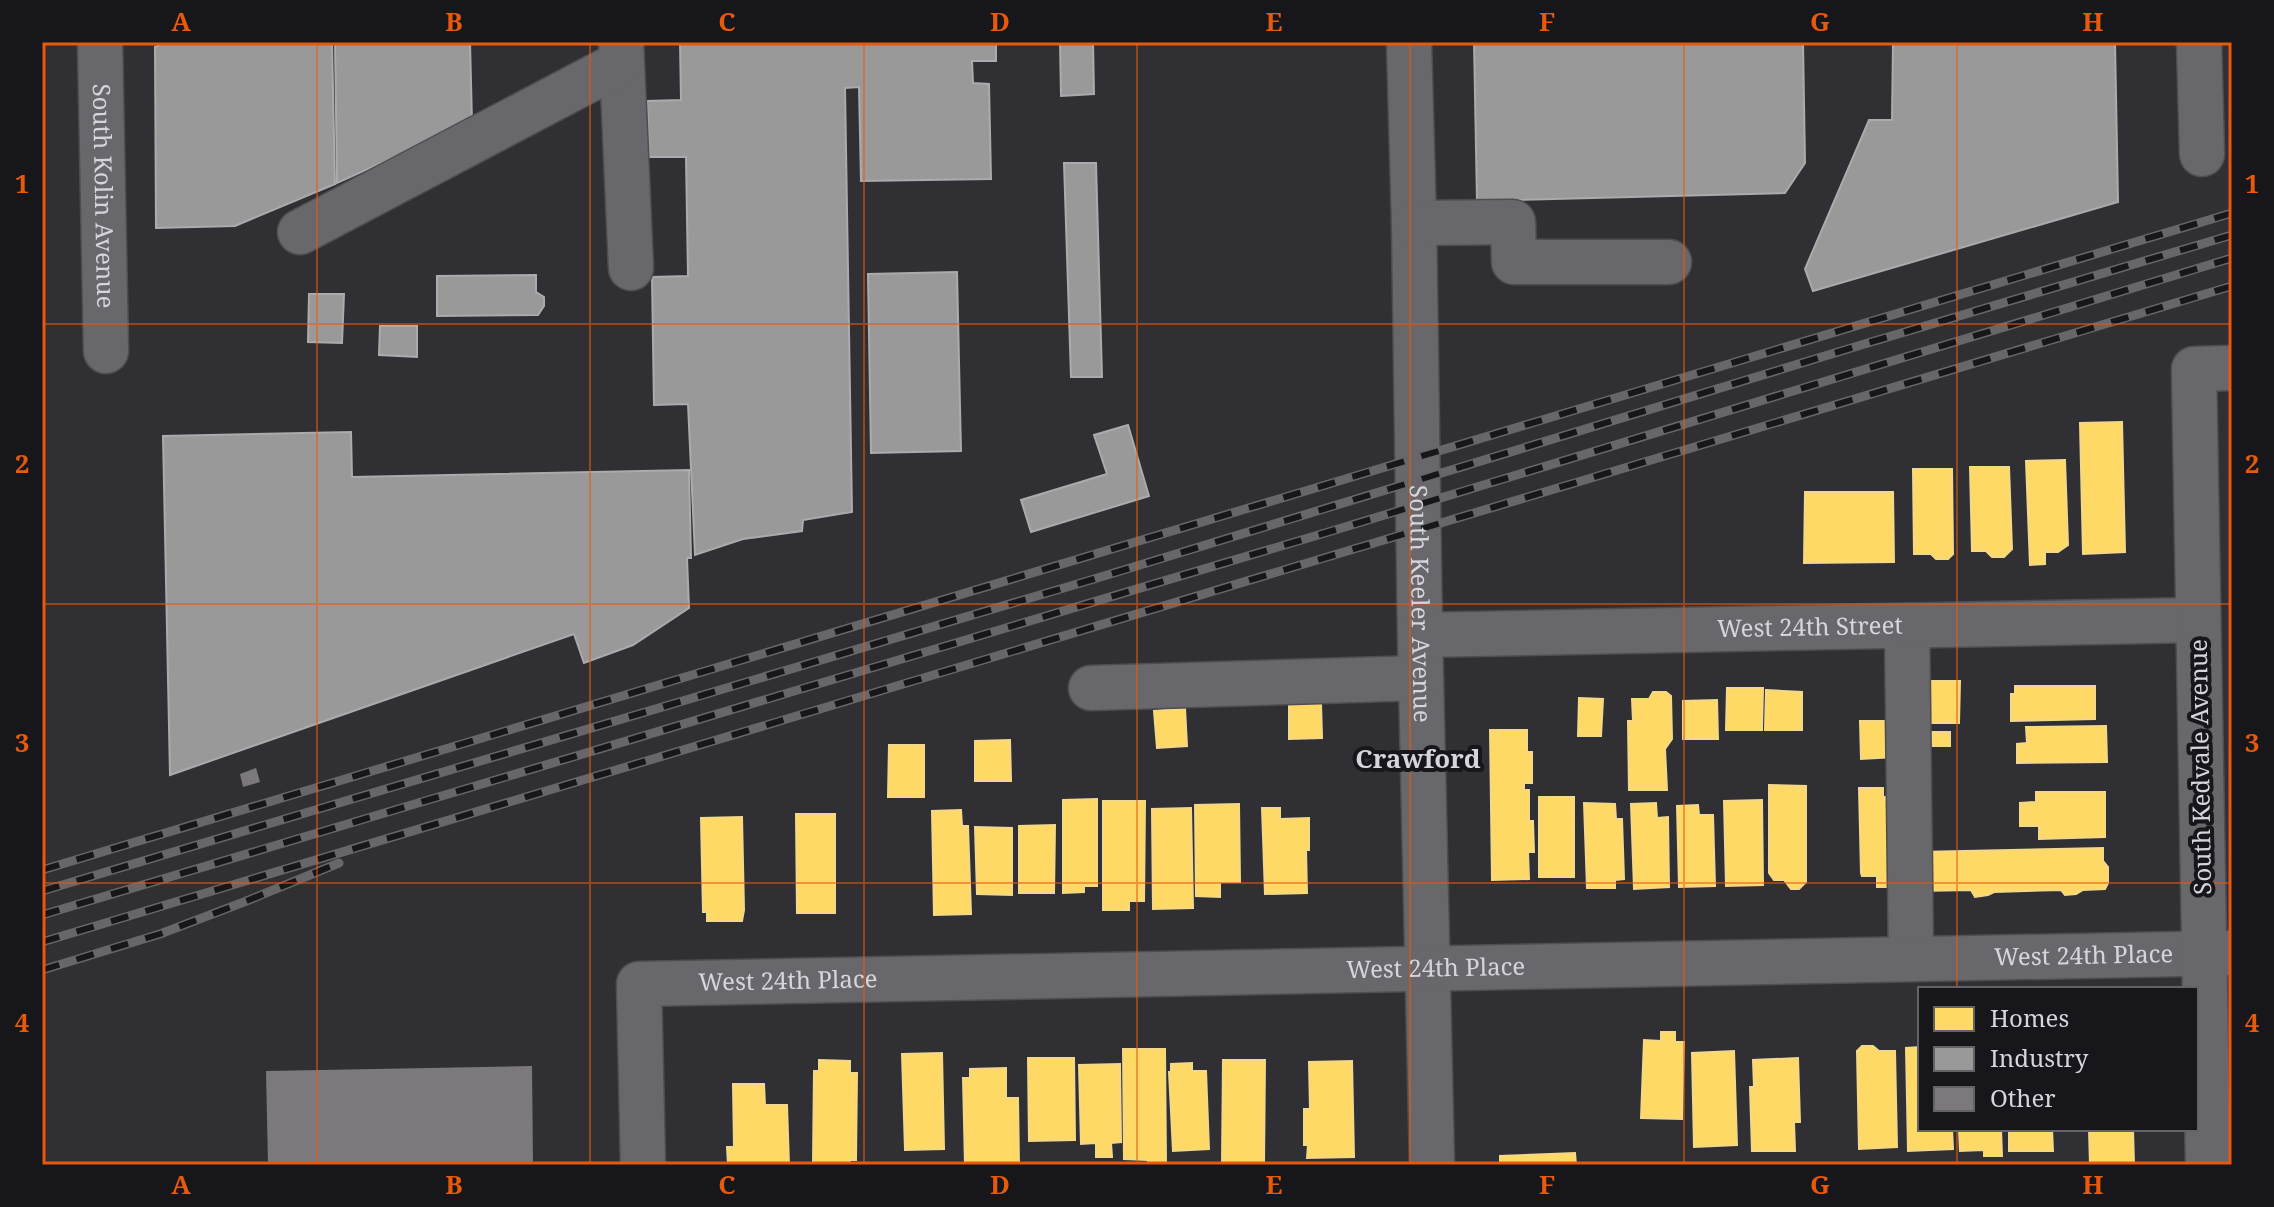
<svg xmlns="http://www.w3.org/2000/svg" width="2274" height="1207" font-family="'Noto Serif',serif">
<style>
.homes{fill:#ffd966;stroke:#f3d889;stroke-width:2}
.industry{fill:#999;stroke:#ababad;stroke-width:2}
.building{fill:#7b797d}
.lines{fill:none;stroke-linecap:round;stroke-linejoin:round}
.minor-casing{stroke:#4e4e51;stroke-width:47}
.minor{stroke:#68676b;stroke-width:44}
.rail-casing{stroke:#67676a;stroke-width:9}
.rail{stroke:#17161a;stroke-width:6;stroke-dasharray:18;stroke-linecap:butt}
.grid{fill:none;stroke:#e8590c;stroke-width:2;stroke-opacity:0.55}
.labels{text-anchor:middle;stroke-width:8;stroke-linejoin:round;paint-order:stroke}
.street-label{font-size:24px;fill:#d6d5db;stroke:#17161a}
.neighbourhood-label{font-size:26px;font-weight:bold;fill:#d6d5db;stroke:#17161a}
.neatline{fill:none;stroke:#e8590c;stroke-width:3}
.grid-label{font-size:26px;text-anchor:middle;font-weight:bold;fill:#e8590c}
</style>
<rect width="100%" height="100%" fill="#303034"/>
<g class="homes">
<path d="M 2122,422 L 2125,552 L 2083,554 L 2080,423 Z"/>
<path d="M 2065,460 L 2068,545 L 2058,552 L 2045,552 L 2045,564 L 2030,565 L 2026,461 Z"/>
<path d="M 1970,467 L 2009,467 L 2012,549 L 2004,557 L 1992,557 L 1986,551 L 1972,551 Z"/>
<path d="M 1913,469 L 1952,469 L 1953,554 L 1948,559 L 1936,559 L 1931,554 L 1914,554 Z"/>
<path d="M 1805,492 L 1893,492 L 1894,562 L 1804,563 Z"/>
<path d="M 1918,681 L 1960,681 L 1959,723 L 1917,723 Z"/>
<path d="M 2015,686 L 2095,686 L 2095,719 L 2011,721 L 2011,694 L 2015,694 Z"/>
<path d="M 1727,688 L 1763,688 L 1762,730 L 1726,730 Z"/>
<path d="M 1766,690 L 1802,692 L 1802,730 L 1765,730 Z"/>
<path d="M 1653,692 L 1666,692 L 1671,696 L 1672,739 L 1665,749 L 1667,790 L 1629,790 L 1628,721 L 1633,721 L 1632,699 L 1649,699 Z"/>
<path d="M 1579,698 L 1603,699 L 1601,736 L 1578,736 Z"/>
<path d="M 1717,700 L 1718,739 L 1683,739 L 1683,701 Z"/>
<path d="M 1321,703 L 1322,738 L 1289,739 L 1289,704 Z"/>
<path d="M 1185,708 L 1187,746 L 1157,748 L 1154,711 Z"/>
<path d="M 1860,721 L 1894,721 L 1895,757 L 1861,759 Z"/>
<path d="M 2106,726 L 2107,762 L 2017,763 L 2017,744 L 2027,743 L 2026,727 Z"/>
<path d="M 1490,730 L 1527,730 L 1527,752 L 1532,752 L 1532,783 L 1524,783 L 1524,790 L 1529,790 L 1529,821 L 1533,821 L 1534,852 L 1528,852 L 1529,879 L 1492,880 Z"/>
<rect x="1932" y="732" width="18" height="14"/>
<path d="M 1010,740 L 1011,781 L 975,781 L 975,741 Z"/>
<path d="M 889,745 L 924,745 L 924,797 L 888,797 Z"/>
<path d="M 1769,785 L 1806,786 L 1806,882 L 1799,889 L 1791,889 L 1784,880 L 1774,880 L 1769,873 Z"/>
<path d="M 1859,788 L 1883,788 L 1883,797 L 1897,796 L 1899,887 L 1877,887 L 1877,876 L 1862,876 L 1861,873 Z"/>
<path d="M 2036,792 L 2105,792 L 2105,837 L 2039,839 L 2039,826 L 2020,826 L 2020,803 L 2036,802 Z"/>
<rect x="1539" y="797" width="35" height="80"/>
<path d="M 1097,799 L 1097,886 L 1084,886 L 1084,892 L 1063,893 L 1063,800 Z"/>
<path d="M 1762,800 L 1763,885 L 1726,886 L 1724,801 Z"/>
<path d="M 1103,801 L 1145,801 L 1144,901 L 1129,901 L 1129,910 L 1103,910 Z"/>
<path d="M 1584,803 L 1615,804 L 1616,819 L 1622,819 L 1624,879 L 1615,880 L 1615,888 L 1587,888 Z"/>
<path d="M 1656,803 L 1657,818 L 1668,817 L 1669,887 L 1634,889 L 1631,804 Z"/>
<path d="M 1239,804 L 1240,882 L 1220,882 L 1220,897 L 1196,896 L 1195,805 Z"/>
<path d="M 1698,805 L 1699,815 L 1713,815 L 1715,886 L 1679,887 L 1677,806 Z"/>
<path d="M 1191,808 L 1193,908 L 1153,909 L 1152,809 Z"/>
<path d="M 1262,808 L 1280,808 L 1280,819 L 1309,818 L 1309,850 L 1306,850 L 1307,893 L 1265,894 Z"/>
<path d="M 961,810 L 962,826 L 968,826 L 971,914 L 934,915 L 932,811 Z"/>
<path d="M 796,814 L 835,814 L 835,913 L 797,913 Z"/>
<path d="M 742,817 L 744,910 L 742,921 L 707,921 L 707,912 L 703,912 L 701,818 Z"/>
<path d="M 1055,825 L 1054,893 L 1019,893 L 1019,826 Z"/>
<path d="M 975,827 L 1012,828 L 1012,895 L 977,894 Z"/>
<path d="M 2103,848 L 2103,861 L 2108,867 L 2108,883 L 2105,889 L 2083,890 L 2076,894 L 2065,895 L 2061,890 L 1994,892 L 1988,895 L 1975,897 L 1971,890 L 1920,891 L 1919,852 Z"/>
<path d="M 1661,1032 L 1675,1032 L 1675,1042 L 1684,1042 L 1682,1119 L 1641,1118 L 1644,1040 L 1661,1041 Z"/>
<path d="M 1862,1046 L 1873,1046 L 1879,1051 L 1895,1051 L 1897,1147 L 1859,1149 L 1857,1051 Z"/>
<path d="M 1920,1047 L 1920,1129 L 1952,1129 L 1953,1149 L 1908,1151 L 1906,1048 Z"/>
<path d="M 1123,1049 L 1165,1049 L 1166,1165 L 1148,1165 L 1148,1160 L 1124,1159 Z"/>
<path d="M 1734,1051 L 1737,1145 L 1694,1147 L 1692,1053 Z"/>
<path d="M 942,1053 L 944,1149 L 905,1150 L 902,1054 Z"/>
<path d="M 1028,1058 L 1074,1058 L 1075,1140 L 1029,1141 Z"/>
<path d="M 1798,1058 L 1800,1122 L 1794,1122 L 1795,1151 L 1752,1151 L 1750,1087 L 1754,1087 L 1753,1060 Z"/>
<path d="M 819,1060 L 850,1061 L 850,1073 L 857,1073 L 856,1160 L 850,1160 L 850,1165 L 813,1164 L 814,1071 L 819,1071 Z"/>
<path d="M 1223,1060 L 1265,1060 L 1264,1165 L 1222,1165 Z"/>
<path d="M 1352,1061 L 1354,1157 L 1307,1158 L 1308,1145 L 1304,1145 L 1304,1109 L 1310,1109 L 1309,1062 Z"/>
<path d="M 1192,1063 L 1192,1071 L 1206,1071 L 1209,1149 L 1173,1151 L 1169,1072 L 1171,1072 L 1171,1064 Z"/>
<path d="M 1120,1064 L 1121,1142 L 1111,1143 L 1112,1157 L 1096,1157 L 1096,1143 L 1081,1144 L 1079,1065 Z"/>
<path d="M 1006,1068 L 1006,1098 L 1018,1098 L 1019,1165 L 965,1165 L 963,1078 L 970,1078 L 970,1069 Z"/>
<path d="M 733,1084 L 764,1084 L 765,1105 L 787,1105 L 789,1165 L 728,1165 L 727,1147 L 734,1147 Z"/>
<path d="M 1959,1129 L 2001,1129 L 2002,1156 L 1984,1156 L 1984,1150 L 1960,1151 Z"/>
<path d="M 2009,1129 L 2052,1129 L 2053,1151 L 2009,1151 Z"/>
<path d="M 2089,1129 L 2133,1129 L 2134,1165 L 2090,1165 Z"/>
<path d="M 1575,1153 L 1576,1165 L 1500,1165 L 1500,1156 Z"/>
</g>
<g class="industry">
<path d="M 166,42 L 332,42 L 335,184 L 235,226 L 156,228 L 155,47 Z"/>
<path d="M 335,42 L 470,42 L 472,122 L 337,183 Z"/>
<path d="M 680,42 L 996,42 L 996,61 L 972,61 L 973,83 L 989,84 L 991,179 L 861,181 L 859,87 L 845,88 L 852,512 L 803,520 L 802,531 L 743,539 L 695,555 L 688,404 L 654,405 L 652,277 L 688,276 L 686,157 L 649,157 L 647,101 L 681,100 Z"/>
<path d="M 1060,42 L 1093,42 L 1094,94 L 1061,96 Z"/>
<path d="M 1474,42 L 1803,42 L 1805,163 L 1785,193 L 1477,201 Z"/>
<path d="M 1893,42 L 2115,42 L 2118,202 L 1813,291 L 1805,269 L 1869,120 L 1892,120 Z"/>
<path d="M 1064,163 L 1096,163 L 1102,377 L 1071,377 Z"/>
<path d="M 957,272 L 961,451 L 871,453 L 868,274 Z"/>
<path d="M 536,275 L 536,292 L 544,297 L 544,306 L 538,315 L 437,316 L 437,276 Z"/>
<path d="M 309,294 L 344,294 L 342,343 L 308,342 Z"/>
<path d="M 380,326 L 417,326 L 417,357 L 379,355 Z"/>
<path d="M 1128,425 L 1149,496 L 1031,532 L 1021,500 L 1107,474 L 1094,435 Z"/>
<path d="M 351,432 L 352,477 L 689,470 L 691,558 L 687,558 L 689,608 L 633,645 L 584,663 L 574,634 L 170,775 L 163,436 Z"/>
</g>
<g class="building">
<path d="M 256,768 L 260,782 L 243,787 L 240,774 Z"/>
<path d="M 532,1066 L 533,1165 L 268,1165 L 266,1071 Z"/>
</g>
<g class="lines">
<g class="minor-casing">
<g id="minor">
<path id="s1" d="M 100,42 L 106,351"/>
<path d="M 621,42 L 631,268"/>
<path id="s2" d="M 1409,42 L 1414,223 L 1420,635 L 1432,1165"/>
<path d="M 2199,42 L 2202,154"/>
<path d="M 1414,223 L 1513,222 L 1514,262 L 1669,262"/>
<path d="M 300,232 L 621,63"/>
<path d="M 1907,626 L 1911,959"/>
<path id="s3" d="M 1420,635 L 2198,620"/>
<path d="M 1091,688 L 1421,678"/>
<path id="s4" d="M 643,1165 L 639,984 L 2232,953"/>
<path d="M 2208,1165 L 2194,369 L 2232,368"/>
</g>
</g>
<use href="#minor" class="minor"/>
<g class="rail-casing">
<g id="rail">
<path d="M 42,870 L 2232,213"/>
<path d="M 42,891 L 1094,579 L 1861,345 L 2232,235"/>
<path d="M 42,915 L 1335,530 L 2232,258"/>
<path d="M 42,942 L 2232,286"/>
<path d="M 42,970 L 160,934 L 244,902 L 339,863"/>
</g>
</g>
<use href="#rail" class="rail"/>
</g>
<path class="grid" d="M 317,42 L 317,1165M 590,42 L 590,1165M 864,42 L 864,1165M 1137,42 L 1137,1165M 1410,42 L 1410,1165M 1684,42 L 1684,1165M 1957,42 L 1957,989M 42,324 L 2232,324M 42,604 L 2232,604M 42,883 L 2232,883M 1957,1129 L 1957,1165"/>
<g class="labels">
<g class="street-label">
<text dy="8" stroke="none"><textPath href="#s1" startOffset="154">South Kolin Avenue</textPath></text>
<text dy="8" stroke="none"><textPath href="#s2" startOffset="562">South Keeler Avenue</textPath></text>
<text dy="8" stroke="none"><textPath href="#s3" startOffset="390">West 24th Street</textPath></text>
<text transform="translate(2201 767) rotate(-91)" y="8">South Kedvale Avenue</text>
<text dy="8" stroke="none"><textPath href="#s4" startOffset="1626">West 24th Place</textPath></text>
<text dy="8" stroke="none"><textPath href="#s4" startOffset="978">West 24th Place</textPath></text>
<text dy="8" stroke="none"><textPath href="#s4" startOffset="330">West 24th Place</textPath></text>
</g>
<g class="neighbourhood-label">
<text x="1418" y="768">Crawford</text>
</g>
</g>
<rect width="2274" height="1207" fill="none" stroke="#17161a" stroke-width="88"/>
<rect x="1918" y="987" width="280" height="144" fill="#17161a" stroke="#636267" stroke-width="2"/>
<rect x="1934" y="1007" width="40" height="24" fill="#ffd966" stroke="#636267" stroke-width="2"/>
<text x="1990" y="1027" font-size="24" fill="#d6d5db">Homes</text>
<rect x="1934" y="1047" width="40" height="24" fill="#999999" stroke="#636267" stroke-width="2"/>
<text x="1990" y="1067" font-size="24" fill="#d6d5db">Industry</text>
<rect x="1934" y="1087" width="40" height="24" fill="#7b797d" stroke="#636267" stroke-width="2"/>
<text x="1990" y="1107" font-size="24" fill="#d6d5db">Other</text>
<rect x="44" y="44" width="2186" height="1119" class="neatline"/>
<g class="grid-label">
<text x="181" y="31">A</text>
<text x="454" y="31">B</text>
<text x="727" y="31">C</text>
<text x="1000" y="31">D</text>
<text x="1274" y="31">E</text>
<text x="1547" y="31">F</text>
<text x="1820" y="31">G</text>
<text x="2093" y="31">H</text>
<text x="22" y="193">1</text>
<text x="2252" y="193">1</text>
<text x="22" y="473">2</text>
<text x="2252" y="473">2</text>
<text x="22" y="752">3</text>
<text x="2252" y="752">3</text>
<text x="22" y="1032">4</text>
<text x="2252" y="1032">4</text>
<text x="181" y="1194">A</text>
<text x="454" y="1194">B</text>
<text x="727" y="1194">C</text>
<text x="1000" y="1194">D</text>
<text x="1274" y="1194">E</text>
<text x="1547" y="1194">F</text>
<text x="1820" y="1194">G</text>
<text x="2093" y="1194">H</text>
</g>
</svg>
